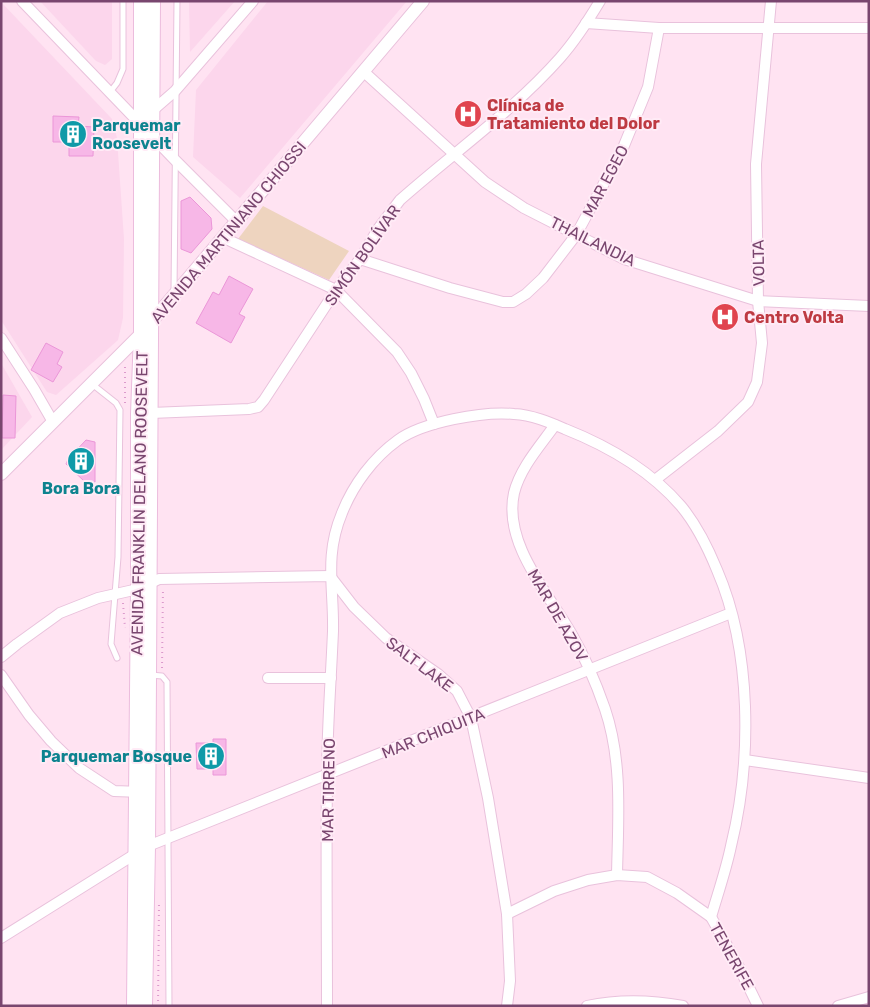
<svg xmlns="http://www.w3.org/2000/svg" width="870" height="1007" font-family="Rubik,sans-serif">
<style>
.residential{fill:#fcd6ec}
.green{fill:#eed4bf}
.building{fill:#f7b7e7;stroke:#eb96d8}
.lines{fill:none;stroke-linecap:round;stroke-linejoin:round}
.service-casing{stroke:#e9c2dc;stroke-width:7}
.minor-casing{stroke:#e9c2dc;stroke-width:12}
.tertiary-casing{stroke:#e9c2dc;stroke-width:14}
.secondary-casing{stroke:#ecbcdd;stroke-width:16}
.path{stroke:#dc9acc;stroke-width:2;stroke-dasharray:1 4;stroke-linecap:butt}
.service{stroke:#fff;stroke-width:5}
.minor{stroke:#fff;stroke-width:10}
.tertiary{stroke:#fff;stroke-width:12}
.secondary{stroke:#fff;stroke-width:14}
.labels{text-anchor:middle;stroke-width:4;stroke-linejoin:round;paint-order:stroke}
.health-label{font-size:16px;font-weight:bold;fill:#be3a42;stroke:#ffebf6;text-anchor:start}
.culture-label{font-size:16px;font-weight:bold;fill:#0d838f;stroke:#ffebf6;text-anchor:start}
.street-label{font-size:16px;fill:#79466f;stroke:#ffebf6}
</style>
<rect width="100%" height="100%" fill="#ffe3f2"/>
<g class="residential">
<path d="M 40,1 L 112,1 L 112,59 L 105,65 L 96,61 Z"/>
<path d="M 189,1 L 235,1 L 190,52 Z"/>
<path d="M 268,1 L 407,1 L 240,198 L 193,157 L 196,90 Z"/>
<path d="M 1,2 L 112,119 L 117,138 L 124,239 L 123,318 L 118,340 L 56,395 L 47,392 L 1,320 Z"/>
<path d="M 1,363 L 32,417 L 1,450 Z"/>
</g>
<path class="green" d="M 263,206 L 349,251 L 329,280 L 238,239 Z"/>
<g class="building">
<path d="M 53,116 L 79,117 L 78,126 L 94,127 L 93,156 L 69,156 L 69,142 L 53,142 Z"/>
<path d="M 190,197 L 211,218 L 212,229 L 191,253 L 181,249 L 181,201 Z"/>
<path d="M 229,276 L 253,289 L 239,314 L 245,317 L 231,343 L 196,323 L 213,292 L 219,295 Z"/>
<path d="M 46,343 L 63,352 L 57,364 L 62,367 L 53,382 L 31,370 Z"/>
<path d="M 3,395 L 16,396 L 15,438 L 2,438 Z"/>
<path d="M 86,440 L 95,442 L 95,482 L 84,481 L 66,464 L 68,459 Z"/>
<path d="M 213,739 L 226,739 L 226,775 L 213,775 L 213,769 L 197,769 L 196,743 L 213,743 Z"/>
</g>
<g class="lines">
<g class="service-casing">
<g id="service">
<path d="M 110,92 L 117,83 L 123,69 L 123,1"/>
<path d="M 174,291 L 177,1"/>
<path d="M 92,384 L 116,403 L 120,410 L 118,557 L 111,644 L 117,658"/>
<path d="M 150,675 L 162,676 L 167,682 L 169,1006"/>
</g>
</g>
<g class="minor-casing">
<g id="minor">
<path d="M 22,1 L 175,160 L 237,222"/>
<path d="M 586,23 L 659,28 L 869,28"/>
<path d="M 364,72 L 485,182 L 524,208 L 624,259 L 758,301 L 869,306"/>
<path d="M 152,111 L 175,91 L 253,1"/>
<path d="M 224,238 L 336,290 L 397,352 L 411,373 L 424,399 L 434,424"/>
<path d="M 360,259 L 450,288 L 503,302 L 513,302 L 526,294 L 543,278 L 576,235 L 623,148 L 648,87 L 659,28"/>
<path d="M 1,338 L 34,389 L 53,422"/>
<path d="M 151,413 L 249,409 L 258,407 L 264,400 L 336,290 L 360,259 L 378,229 L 400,200 C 453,153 513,111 560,58 C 575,41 588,21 600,1"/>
<path d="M 555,425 C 540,446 520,468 514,493 C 503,543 548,593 571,633 C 585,657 596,683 605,709 C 623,762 618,820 617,875"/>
<path d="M 655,480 L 718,431 L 748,402 L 757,382 L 762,343 L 758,301 L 756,164 L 771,1"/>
<path d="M 1,657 L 17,644 L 60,613 L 98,598 L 138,589 L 159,579 L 330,576 L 354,607 L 386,638 L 438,674 L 457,691 L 471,718 L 488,798 L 507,914 L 510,981 L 507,1006"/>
<path d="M 1,675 L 29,715 L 51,741 L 79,768 L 114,791 L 142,792"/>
<path d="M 268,678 L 331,678"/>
<path d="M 745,760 L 869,778"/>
<path d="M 507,914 L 554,891 L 588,880 L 617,875 L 647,877 L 677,893 L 711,917 L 737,963 L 758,1006"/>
<path d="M 1,938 L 148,846 L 731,613"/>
<path d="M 327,1006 C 327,930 326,854 327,778 C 327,729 331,680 333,631 C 334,588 324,556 342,513 C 353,485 373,458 398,440 C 423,422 483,411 514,414 C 532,415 549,422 565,429 C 608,446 650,470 681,506 C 696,524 708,548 717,570 C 752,651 752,761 731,846 C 726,870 718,893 711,917"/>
<path d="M 587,1006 C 619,999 651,1000 683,1006"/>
<path d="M 838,1006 L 869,997"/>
</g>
</g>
<g class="tertiary-casing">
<path id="tertiary" d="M 1,474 L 141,334 L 423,1"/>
</g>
<g class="secondary-casing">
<g id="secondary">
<path d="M 134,1006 L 138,589 L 138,414 L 141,334 L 141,1"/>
<path d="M 145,1006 L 148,846 L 153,1"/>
</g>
</g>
<g class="path">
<path d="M 125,403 L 125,366"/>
<path d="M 123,603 L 125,628"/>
<path d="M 162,668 L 163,588"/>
<path d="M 158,1006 L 159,903"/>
</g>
<use href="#service" class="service"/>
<use href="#minor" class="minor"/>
<use href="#tertiary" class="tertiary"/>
<use href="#secondary" class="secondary"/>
</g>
<defs>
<g id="hospital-disc" transform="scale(1.4375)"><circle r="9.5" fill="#e0444e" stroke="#ffebf6"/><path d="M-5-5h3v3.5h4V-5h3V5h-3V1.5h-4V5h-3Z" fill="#fff"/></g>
<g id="building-disc" transform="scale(1.4375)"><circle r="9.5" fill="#0f9aa8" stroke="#ffebf6"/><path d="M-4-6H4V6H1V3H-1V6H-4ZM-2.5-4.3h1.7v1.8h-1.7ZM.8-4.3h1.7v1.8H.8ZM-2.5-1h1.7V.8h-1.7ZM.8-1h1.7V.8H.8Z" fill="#fff"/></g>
</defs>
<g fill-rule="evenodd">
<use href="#hospital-disc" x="468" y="114"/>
<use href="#building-disc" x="73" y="134"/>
<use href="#hospital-disc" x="725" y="317"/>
<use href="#building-disc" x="81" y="461"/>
<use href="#building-disc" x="211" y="756"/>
</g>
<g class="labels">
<g class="health-label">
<text x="487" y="111">Clínica de<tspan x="487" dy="18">Tratamiento del Dolor</tspan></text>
<text x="744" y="323">Centro Volta</text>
</g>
<g class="culture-label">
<text x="92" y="131">Parquemar<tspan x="92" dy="18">Roosevelt</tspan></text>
<text x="81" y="494" text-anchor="middle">Bora Bora</text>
<text x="192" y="762" text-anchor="end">Parquemar Bosque</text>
</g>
<g class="street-label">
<text transform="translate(605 181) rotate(-62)" y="6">MAR EGEO</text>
<text transform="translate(228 232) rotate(-50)" y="6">AVENIDA MARTINIANO CHIOSSI</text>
<text transform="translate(593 241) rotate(26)" y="6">THAILANDIA</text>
<text transform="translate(362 255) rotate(-55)" y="6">SIMÓN BOLÍVAR</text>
<text transform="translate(758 263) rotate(-91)" y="6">VOLTA</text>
<text transform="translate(139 503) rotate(-89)" y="6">AVENIDA FRANKLIN DELANO ROOSEVELT</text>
<text transform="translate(558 615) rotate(60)" y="6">MAR DE AZOV</text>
<text transform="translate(420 664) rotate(37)" y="6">SALT LAKE</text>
<text transform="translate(433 733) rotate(-22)" y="6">MAR CHIQUITA</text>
<text transform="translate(328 790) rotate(-89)" y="6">MAR TIRRENO</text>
<text transform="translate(732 956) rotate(61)" y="6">TENERIFE</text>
</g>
</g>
<rect width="870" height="1007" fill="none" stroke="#79466f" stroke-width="5"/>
</svg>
